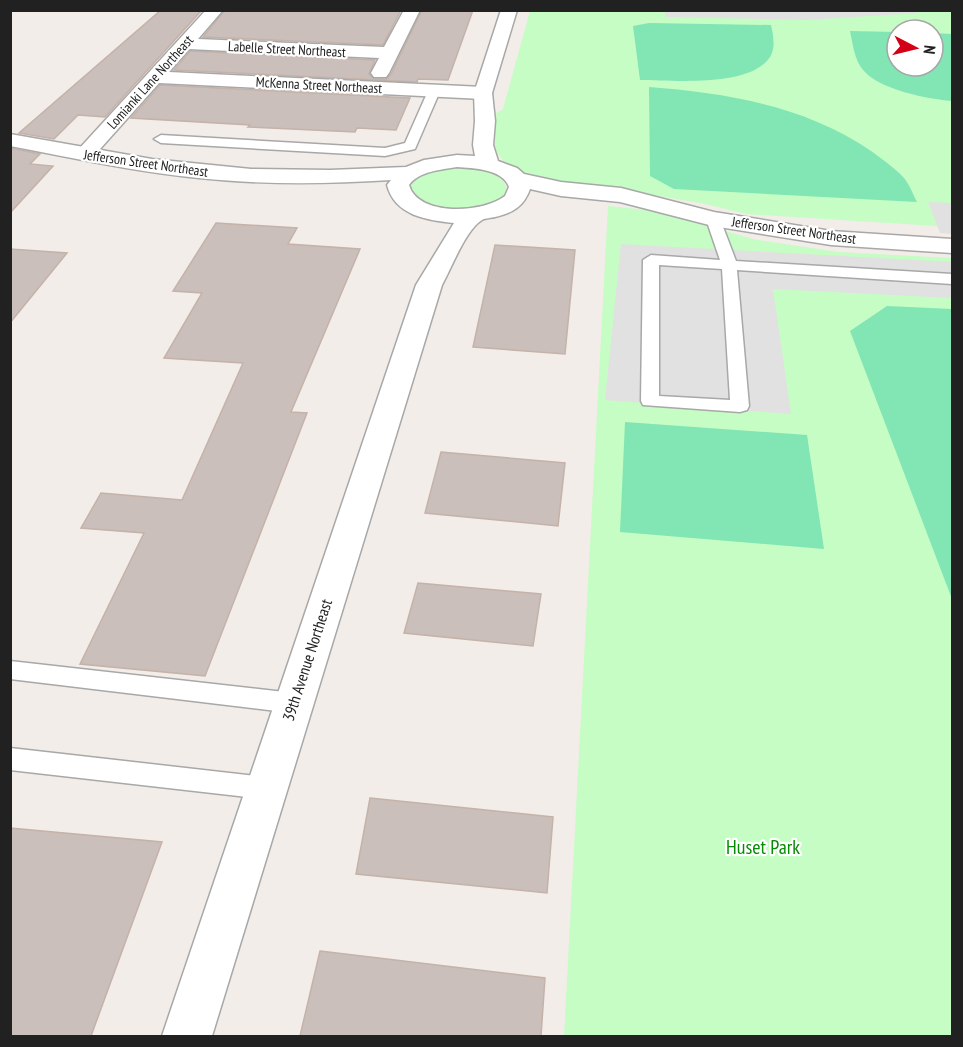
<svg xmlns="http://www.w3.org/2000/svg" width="963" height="1047" font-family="'PT Sans Narrow',sans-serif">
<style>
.park{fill:#c5fdc4;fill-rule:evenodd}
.pitch{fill:#82e5b4}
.parking{fill:#e1e1e1}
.building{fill:#cabfba;stroke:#c5b2a9;stroke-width:1.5}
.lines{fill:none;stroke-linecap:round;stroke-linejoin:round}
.service-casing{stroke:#a8a8a8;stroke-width:3}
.minor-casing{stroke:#a8a8a8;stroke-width:3}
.tertiary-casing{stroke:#a8a8a8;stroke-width:3}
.service{fill:#fff;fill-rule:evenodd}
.minor{fill:#fff;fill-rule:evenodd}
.tertiary{fill:#fff;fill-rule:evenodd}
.labels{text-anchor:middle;stroke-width:4.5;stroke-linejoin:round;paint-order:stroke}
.far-street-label{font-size:14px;fill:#212121;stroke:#fff}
.street-label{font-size:16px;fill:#212121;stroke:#fff}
.near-park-label{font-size:20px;fill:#078a05;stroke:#fff}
</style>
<rect width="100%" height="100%" fill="#f2ede8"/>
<g class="park">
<path d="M 530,11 L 952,11 L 952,227 L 746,214 L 705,204 L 631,191 L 556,184 L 520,175 L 505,163 L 494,149 L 495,114 L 503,109 ZM 897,30 L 933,30 L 933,66 L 897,66 Z"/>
<path d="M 456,166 C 475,167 502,168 507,190 C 491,220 447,209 420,205 L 408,184 L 426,171 Z"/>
<path d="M 608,206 L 656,211 L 753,239 L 838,252 L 952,258 L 952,1036 L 564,1036 Z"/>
</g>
<g class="pitch">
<path d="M 649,23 L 771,25 C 773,34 776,48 770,57 C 750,88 673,80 640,80 L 633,26 Z"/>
<path d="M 850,31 L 897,32 L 897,66 L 933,66 L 933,33 L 952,34 L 952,101 C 928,99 881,90 864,71 C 854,60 853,44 850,31 Z"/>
<path d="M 649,87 C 727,93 806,106 871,151 C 882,159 895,168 904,178 C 909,184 913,194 917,202 L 674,189 L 650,176 Z"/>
<path d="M 887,306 L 952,309 L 952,599 L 850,331 Z"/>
<path d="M 625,422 L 807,435 L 824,549 L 620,532 Z"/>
</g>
<g class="parking">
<path d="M 912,11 L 918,13 L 807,20 L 665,17 L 665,10 Z"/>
<path d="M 928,202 L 952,203 L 952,234 L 940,233 Z"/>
<path d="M 621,244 L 952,262 L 952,298 L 773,289 L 791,414 L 605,400 Z"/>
</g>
<g class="building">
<path d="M 161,10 L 202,10 L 105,117 L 78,115 L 54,139 L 19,133 Z"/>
<path d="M 225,10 L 401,10 L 383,45 L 203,37 Z"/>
<path d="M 422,10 L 473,10 L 448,80 L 418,79 L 417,82 L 174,70 L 190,51 L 375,60 L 369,74 L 374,79 L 386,79 L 391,74 Z"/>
<path d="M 160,85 L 410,98 L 396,130 L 357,128 L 355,132 L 248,127 L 250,125 L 131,118 Z"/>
<path d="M 10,148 L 40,154 L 30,164 L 53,166 L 10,213 Z"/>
<path d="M 216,223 L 297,228 L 288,244 L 360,249 L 291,412 L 307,413 L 205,676 L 80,664 L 144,533 L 81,528 L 101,493 L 182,500 L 243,363 L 164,358 L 202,293 L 173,291 Z"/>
<path d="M 495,245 L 575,250 L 565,354 L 473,347 Z"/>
<path d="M 10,249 L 67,253 L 10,323 Z"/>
<path d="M 441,452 L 565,463 L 558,526 L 425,513 Z"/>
<path d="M 418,583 L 541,594 L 533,646 L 404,633 Z"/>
<path d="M 370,798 L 553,817 L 547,893 L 356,874 Z"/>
<path d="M 10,828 L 162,842 L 91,1036 L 10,1036 Z"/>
<path d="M 320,951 L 545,978 L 541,1036 L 300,1036 Z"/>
</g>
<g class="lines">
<g class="service-casing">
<g id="service">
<path d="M 434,87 L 440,91 L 415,149 L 385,156 L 161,143 L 154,139 L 161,135 L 385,148 L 405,143 L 428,91 Z"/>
<path d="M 713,215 L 720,219 L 736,261 L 952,274 L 952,284 L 737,270 L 749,406 L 747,410 L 740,412 L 643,405 L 641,401 L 643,260 L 651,255 L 720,260 L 706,219 ZM 659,265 L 722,269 L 730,400 L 659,396 Z"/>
<path d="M 10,661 L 293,693 L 302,696 L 305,703 L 302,710 L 293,713 L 10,679 Z"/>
<path d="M 10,748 L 265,777 L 274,780 L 278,788 L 274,796 L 265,799 L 10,770 Z"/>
</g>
</g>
<g class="minor-casing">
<path id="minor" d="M 206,10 L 223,10 L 198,39 L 384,47 L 404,10 L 420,10 L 389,73 L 386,77 L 374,77 L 371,73 L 379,58 L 189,49 L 169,72 L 483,87 L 490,89 L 492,93 L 490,97 L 483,99 L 159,83 L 92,158 L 85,160 L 78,158 L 75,154 L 78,150 Z"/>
</g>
<g class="tertiary-casing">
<path id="tertiary" d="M 501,10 L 517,10 L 492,93 L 495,121 L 493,145 L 498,161 L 517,168 L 524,174 L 561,182 L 621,188 L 714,212 L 831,231 L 952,239 L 952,253 L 831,245 L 713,226 L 620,202 L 561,196 L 530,189 C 524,206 513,213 495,217 C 492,218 485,218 482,220 C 466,229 451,269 442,285 L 212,1036 L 162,1036 L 416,285 L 454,223 C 427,220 395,216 387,185 L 391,180 C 327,184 263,185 199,178 C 136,172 73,158 10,146 L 10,134 L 152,159 L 251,169 L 330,170 L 406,167 L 424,160 L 457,155 L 475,156 L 473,145 L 475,121 L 474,93 ZM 457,167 C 473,168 503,169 509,187 L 505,196 C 484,213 418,217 409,185 C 419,171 441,170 457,167 Z"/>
</g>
<use href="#service" class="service"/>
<use href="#minor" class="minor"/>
<use href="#tertiary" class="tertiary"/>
</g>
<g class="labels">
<g class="far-street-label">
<text transform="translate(287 49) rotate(3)" y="5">Labelle Street Northeast</text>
<text transform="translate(150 82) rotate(-48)" y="5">Lomianki Lane Northeast</text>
<text transform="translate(319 85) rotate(3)" y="5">McKenna Street Northeast</text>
<text transform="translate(146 163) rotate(8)" y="5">Jefferson Street Northeast</text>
<text transform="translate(794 230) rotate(8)" y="5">Jefferson Street Northeast</text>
</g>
<g class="street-label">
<text transform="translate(307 660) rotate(-72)" y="6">39th Avenue Northeast</text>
</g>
<g class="near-park-label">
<text x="763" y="854">Huset Park</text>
</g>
</g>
<rect width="963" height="1047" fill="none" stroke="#212121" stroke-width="24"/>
<g transform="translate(915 48) rotate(97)"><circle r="28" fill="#ffffff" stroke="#a6a6a6" stroke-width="1.5"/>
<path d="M0-4.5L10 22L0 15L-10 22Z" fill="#d30016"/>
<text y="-9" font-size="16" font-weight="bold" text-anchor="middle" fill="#212121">N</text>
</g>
</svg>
